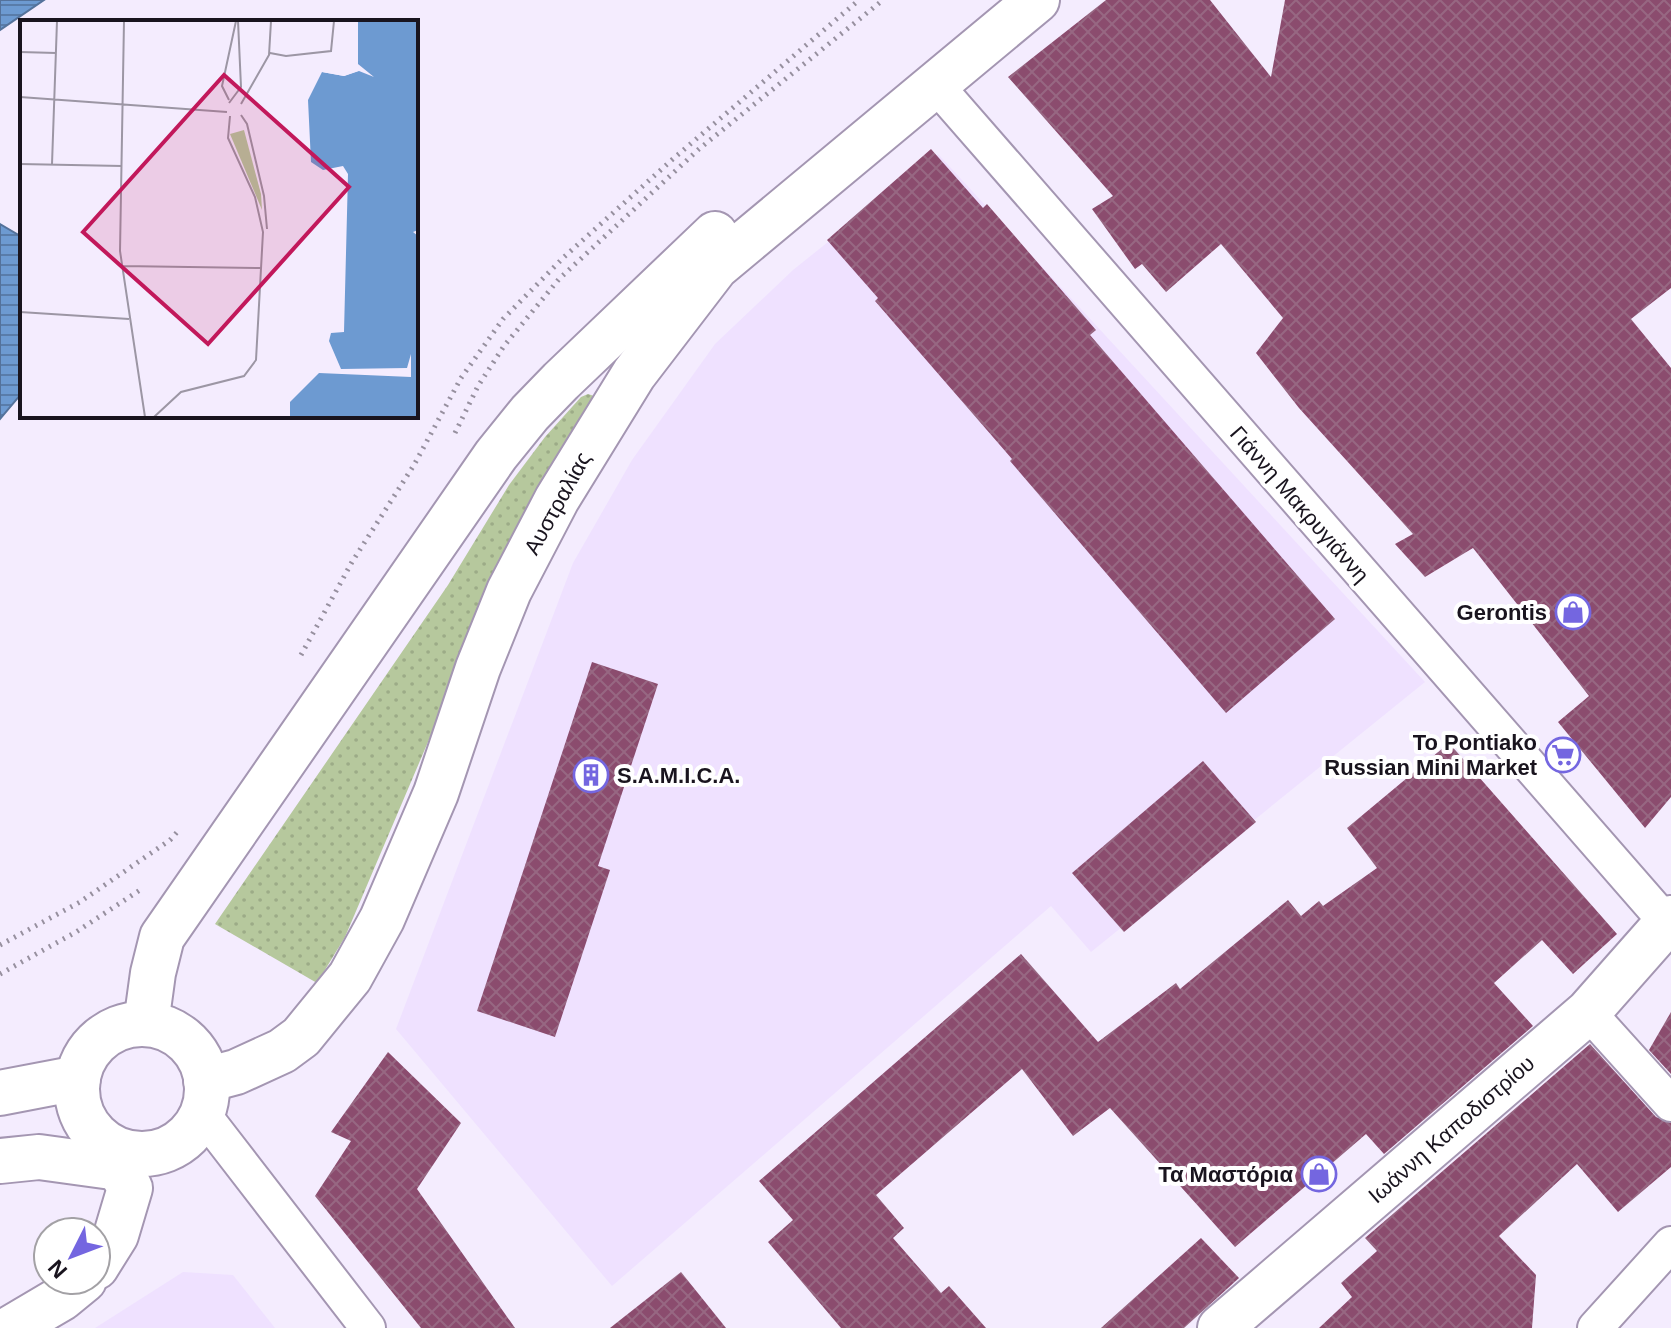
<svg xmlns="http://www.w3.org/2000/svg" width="1671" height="1328" font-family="Helvetica,sans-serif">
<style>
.built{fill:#efe1ff}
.grass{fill:url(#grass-dots)}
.water{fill:url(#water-rules);stroke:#54729b;stroke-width:2}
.building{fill:url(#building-cross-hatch)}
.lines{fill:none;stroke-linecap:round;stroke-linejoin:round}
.street-casing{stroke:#a496b2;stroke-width:38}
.secondary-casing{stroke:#a496b2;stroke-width:48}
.path{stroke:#97909f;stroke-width:5;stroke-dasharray:2 6;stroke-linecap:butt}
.street{stroke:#fff;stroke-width:34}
.secondary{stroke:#fff;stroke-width:44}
.labels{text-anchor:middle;stroke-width:8;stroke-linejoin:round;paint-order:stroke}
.street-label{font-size:22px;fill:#19141e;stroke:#fff}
.poi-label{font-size:22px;font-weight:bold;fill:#19141e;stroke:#fff;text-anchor:end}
.inset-road{fill:none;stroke:#9c96a4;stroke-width:2}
.view{fill:#c2185b;fill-opacity:0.15;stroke:#c2185b;stroke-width:4}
.inset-edge{fill:none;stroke:#19141e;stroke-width:4}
</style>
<defs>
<pattern id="grass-dots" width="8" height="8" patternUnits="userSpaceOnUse" patternTransform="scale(2)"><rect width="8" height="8" fill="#b6c89d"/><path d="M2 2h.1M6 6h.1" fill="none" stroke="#9cab87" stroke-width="1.8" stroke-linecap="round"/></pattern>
<pattern id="water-rules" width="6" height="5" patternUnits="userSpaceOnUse" patternTransform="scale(2)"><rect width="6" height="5" fill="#6d9ad1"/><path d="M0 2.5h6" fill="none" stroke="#597ca9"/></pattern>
<pattern id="building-cross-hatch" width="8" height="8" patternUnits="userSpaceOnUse" patternTransform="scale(2)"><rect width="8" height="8" fill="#8b4c6e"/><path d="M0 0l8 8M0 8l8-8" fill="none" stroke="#976782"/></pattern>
</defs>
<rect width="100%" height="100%" fill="#f4ecfe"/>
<g class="built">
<path d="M 938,154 L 1425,682 L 1091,952 L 1051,906 L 612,1286 L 396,1029 L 573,563 L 632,460 L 715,344 L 793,270 Z"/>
<path d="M 183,1272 L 233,1275 L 275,1328 L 95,1328 Z"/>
</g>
<path class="grass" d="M 588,394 L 594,396 L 594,400 L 485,608 L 345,937 L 317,983 L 215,924 L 448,585 L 509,485 L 545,437 L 581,397 Z"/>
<g class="water">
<path d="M 0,0 L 44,0 L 0,30 Z"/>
<path d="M 0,224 L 22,237 L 22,393 L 0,419 Z"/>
</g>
<g class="building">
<path d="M 1106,0 L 1210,0 L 1271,77 L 1285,0 L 1671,0 L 1671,288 L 1631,319 L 1671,368 L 1671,797 L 1645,828 L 1558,722 L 1589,696 L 1473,548 L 1425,577 L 1395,544 L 1413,534 L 1299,408 L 1256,353 L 1283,318 L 1221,244 L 1166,292 L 1142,264 L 1135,269 L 1092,209 L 1113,196 L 1008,77 Z"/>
<path d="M 931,149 L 983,208 L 987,204 L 1096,330 L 1090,335 L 1335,619 L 1226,713 L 1010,461 L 1012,459 L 875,301 L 878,298 L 827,240 Z"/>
<path d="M 592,662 L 658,684 L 598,866 L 610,870 L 555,1037 L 477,1011 Z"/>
<path d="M 1449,743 L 1617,934 L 1573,974 L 1542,940 L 1494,983 L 1533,1026 L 1384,1154 L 1366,1134 L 1235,1247 L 1110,1108 L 1073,1136 L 1022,1069 L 876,1195 L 904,1228 L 893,1238 L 941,1293 L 949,1286 L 986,1328 L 841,1328 L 768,1242 L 793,1220 L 759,1181 L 1021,954 L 1098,1042 L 1176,983 L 1180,989 L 1288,900 L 1301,916 L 1319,901 L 1323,906 L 1377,868 L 1347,828 Z"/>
<path d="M 1203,761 L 1256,822 L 1124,932 L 1072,873 Z"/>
<path d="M 1671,1012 L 1671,1074 L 1649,1050 Z"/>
<path d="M 1590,1044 L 1656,1117 L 1671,1123 L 1671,1167 L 1618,1212 L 1577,1164 L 1499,1236 L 1536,1275 L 1532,1328 L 1319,1328 L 1352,1297 L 1341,1283 L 1377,1251 L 1365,1238 Z"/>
<path d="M 388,1052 L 461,1123 L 417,1189 L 515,1328 L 421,1328 L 315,1196 L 351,1141 L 331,1132 Z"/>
<path d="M 1201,1238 L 1239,1278 L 1184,1328 L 1101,1328 Z"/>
<path d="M 681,1272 L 726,1328 L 610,1328 Z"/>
</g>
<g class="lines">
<g class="street-casing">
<g id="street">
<path d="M 934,83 L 1667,923"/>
<path d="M 1588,1012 L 1671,1104"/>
<path d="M 202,1113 L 368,1328"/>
<path d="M 1595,1328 L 1671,1244"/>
</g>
</g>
<g class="secondary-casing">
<g id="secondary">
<circle cx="142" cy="1089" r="65"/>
<path d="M 146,1024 L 153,973 L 162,937 L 496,455 L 530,413 L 561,381 L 715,234"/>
<path d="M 206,1080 L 236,1072 L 282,1051 L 301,1037 L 350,977 L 382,919 L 436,793 L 478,668 L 509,591 L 557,499 L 634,374 L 716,267 L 1037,0"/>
<path d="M 0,1093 L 78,1078"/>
<path d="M 0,1161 L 39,1157 L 119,1168 L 135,1154"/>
<path d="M 96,1267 L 116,1235 L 130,1188 L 119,1168"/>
<path d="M 11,1328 L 62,1298 L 84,1280"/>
<path d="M 1220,1328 L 1588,1012 L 1671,918"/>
</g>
</g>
<g class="path">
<path d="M 455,433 L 478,386 L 504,346 L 559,279 L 699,149 L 883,0"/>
<path d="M 301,655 L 352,562 L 414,465 L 461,378 L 503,319 L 564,257 L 674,158 L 859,0"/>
<path d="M 0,945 L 80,902 L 170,840 L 179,830"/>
<path d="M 0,974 L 76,932 L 140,890"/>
</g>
<use href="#street" class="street"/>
<use href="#secondary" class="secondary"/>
</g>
<defs>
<g id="shop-ring" transform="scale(1.8)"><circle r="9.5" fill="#fff" stroke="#7466e0" stroke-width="1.5"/><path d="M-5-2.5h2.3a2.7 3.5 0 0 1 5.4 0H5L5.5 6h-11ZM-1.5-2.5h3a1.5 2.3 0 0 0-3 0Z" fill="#7466e0"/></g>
<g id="supermarket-ring" transform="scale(1.8)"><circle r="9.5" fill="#fff" stroke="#7466e0" stroke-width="1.5"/><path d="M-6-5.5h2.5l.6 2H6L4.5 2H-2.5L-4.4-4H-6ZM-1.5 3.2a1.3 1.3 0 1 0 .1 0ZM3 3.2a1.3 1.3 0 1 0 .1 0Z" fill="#7466e0"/></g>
<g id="building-ring" transform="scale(1.8)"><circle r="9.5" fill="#fff" stroke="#7466e0" stroke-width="1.5"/><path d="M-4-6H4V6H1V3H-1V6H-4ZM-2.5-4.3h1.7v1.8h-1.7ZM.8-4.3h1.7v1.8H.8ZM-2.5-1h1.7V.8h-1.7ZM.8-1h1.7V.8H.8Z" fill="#7466e0"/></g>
</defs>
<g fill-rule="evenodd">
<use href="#shop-ring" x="1573" y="612"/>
<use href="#supermarket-ring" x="1563" y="755"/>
<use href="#building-ring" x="591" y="775"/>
<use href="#shop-ring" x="1319" y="1174"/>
</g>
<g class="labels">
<g class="street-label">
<text transform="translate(557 503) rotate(-61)" y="8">Αυστραλίας</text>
<text transform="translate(1300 504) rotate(49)" y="8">Γιάννη Μακρυγιάννη</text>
<text transform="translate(1451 1129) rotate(-41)" y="8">Ιωάννη Καποδιστρίου</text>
</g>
<g class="poi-label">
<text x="1547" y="620">Gerontis</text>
<text x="1537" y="750">To Pontiako<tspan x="1537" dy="25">Russian Mini Market</tspan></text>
<text x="617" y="783" text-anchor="start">S.A.M.I.C.A.</text>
<text x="1293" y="1182">Τα Μαστόρια</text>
</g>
</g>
<g transform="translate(20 20)">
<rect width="398" height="398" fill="#f4ecfe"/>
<path d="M 224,110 L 241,174 L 242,190 L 210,114 Z" fill="#b6c89d"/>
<path d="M 338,1 L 398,1 L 398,210 L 393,212 L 398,216 L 398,397 L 270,397 L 270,382 L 299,353 L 391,357 L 391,334 L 387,348 L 321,349 L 309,321 L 311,313 L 324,312 L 328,154 L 323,146 L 303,150 L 291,142 L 288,80 L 302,52 L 324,56 L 338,51 Z" fill="#6d9ad1"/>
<path d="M 334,1 L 338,44 L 354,57 L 339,51 L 324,56 L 302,52 L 307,46 L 324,52 L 335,49 Z" fill="#f4ecfe"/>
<path class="inset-road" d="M 104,1 L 100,231 L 125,397M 0,32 L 36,33M 250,33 L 266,36 L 311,31 L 314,1M 0,77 L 207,92M 209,80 L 202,66 L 216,1M 209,83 L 221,67 L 218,1M 221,84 L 249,35 L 251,1M 221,95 L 227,104 L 244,176 L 247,209M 0,144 L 102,146M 32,144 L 37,1M 102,246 L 241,248M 0,292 L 109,299M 134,397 L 161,372 L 224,356 L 236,340 L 243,212 L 235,177 L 208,118 L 210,96"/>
<path class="view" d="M 204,55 L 329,167 L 188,324 L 63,212 Z"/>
<rect width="398" height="398" class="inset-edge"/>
</g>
<g transform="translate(72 1256) rotate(228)"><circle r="38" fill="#ffffff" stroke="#a3a1a5" stroke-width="2"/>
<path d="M0-6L14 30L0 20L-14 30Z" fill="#7466e0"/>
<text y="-12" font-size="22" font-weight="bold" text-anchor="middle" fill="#19141e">N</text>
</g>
</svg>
